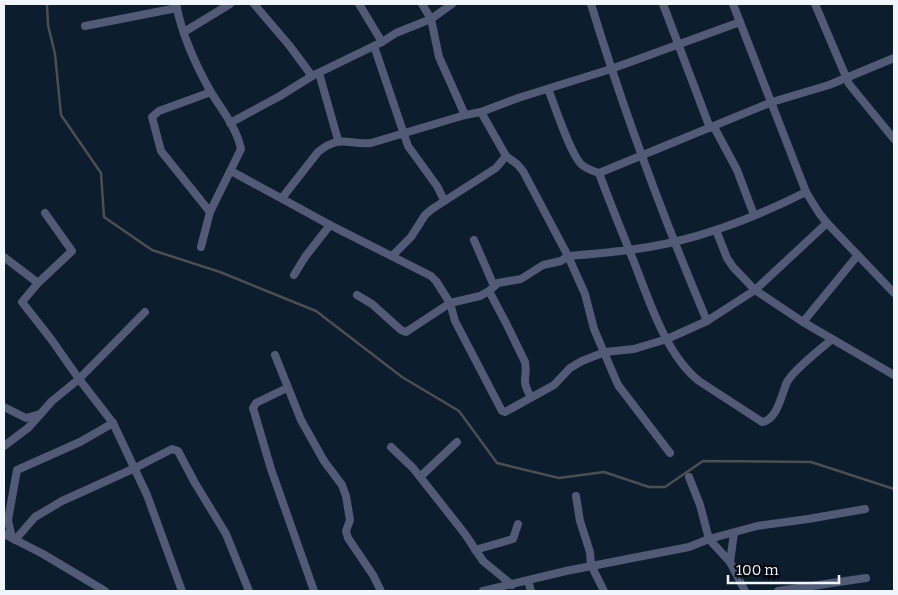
<svg xmlns="http://www.w3.org/2000/svg" width="898" height="595" font-family="Bitter,serif">
<style>
.lines{fill:none;stroke-linecap:round;stroke-linejoin:round}
.stream{stroke:#485054;stroke-width:2.5}
.minor{stroke:#515b76;stroke-width:8}
</style>
<rect width="100%" height="100%" fill="#0c1d2e"/>
<g class="lines">
<path class="stream" d="M 47,4 L 48,25 L 55,54 L 61,115 L 101,173 L 104,217 L 152,250 L 220,272 L 316,311 L 402,377 L 459,411 L 497,463 L 559,478 L 604,472 L 649,487 L 665,487 L 703,461 L 811,462 L 894,489"/>
<g class="minor">
<path d="M 176,4 C 182,35 196,66 212,94 C 223,111 237,129 241,149 L 210,212 L 201,247"/>
<path d="M 254,4 L 289,45 L 312,76"/>
<path d="M 359,4 L 382,42"/>
<path d="M 422,4 L 431,19 L 439,57 L 465,115"/>
<path d="M 591,4 C 624,112 663,217 707,321"/>
<path d="M 663,4 L 710,128"/>
<path d="M 733,4 L 806,192 L 819,213 L 827,223 L 894,293"/>
<path d="M 815,4 L 849,84 L 894,139"/>
<path d="M 85,26 L 177,8"/>
<path d="M 184,32 L 230,4"/>
<path d="M 374,46 L 408,146 L 437,186 L 444,200"/>
<path d="M 319,73 L 338,140"/>
<path d="M 548,89 C 555,106 570,153 581,164 C 586,169 593,171 599,173 L 772,102 L 829,85 L 894,58"/>
<path d="M 481,112 L 506,156 L 517,164 L 523,171 L 568,256 L 585,294 L 594,329 L 618,385 L 670,453"/>
<path d="M 230,123 L 280,96 L 312,76 L 382,42 L 396,33 L 431,19 L 452,4"/>
<path d="M 714,127 L 737,170 L 754,215"/>
<path d="M 231,171 L 330,225 L 431,276 L 436,281 L 450,303 L 455,321 L 502,411 L 505,412 L 554,385 L 570,368 L 582,361 L 605,352 L 634,349 L 667,339 L 707,321 L 755,290 L 827,223"/>
<path d="M 599,173 C 610,203 622,232 634,262 C 649,300 666,355 699,381 L 762,422 C 777,421 782,393 787,382 C 795,368 820,350 832,339"/>
<path d="M 282,198 L 318,152 C 340,134 347,145 371,143 L 465,115 L 481,112 L 518,98 L 611,69 L 740,22"/>
<path d="M 210,212 L 161,151 L 152,117 L 159,111 L 211,92"/>
<path d="M 45,213 L 72,251 L 38,283 L 22,302 L 51,339 L 79,379 L 113,423 L 147,495 L 182,591"/>
<path d="M 716,230 L 727,258 L 733,267 L 755,290 L 803,322 L 894,375"/>
<path d="M 474,240 L 494,286"/>
<path d="M 392,256 L 411,237 L 425,215 L 432,209 L 496,168 L 506,156"/>
<path d="M 4,257 L 38,283"/>
<path d="M 294,275 L 305,257 L 330,225"/>
<path d="M 489,291 L 507,325 L 525,362 C 528,379 520,379 531,397"/>
<path d="M 357,295 L 372,304 L 401,330 L 406,332 L 450,303 L 480,296 L 489,291 L 498,283 L 521,279 L 543,265 L 561,261 L 568,256 C 603,253 640,250 674,242 C 720,231 764,213 806,192"/>
<path d="M 803,322 L 858,255"/>
<path d="M 275,355 L 301,420 L 324,461 L 342,485 L 346,496 L 350,520 L 346,531 L 348,538 L 373,575 L 381,591"/>
<path d="M 287,388 L 256,403 L 253,408 L 271,469 L 314,591"/>
<path d="M 4,407 L 26,418 L 40,414"/>
<path d="M 4,446 L 28,428 L 52,401 L 79,379 L 145,312"/>
<path d="M 391,447 L 413,468 L 465,534 L 483,561 L 512,585"/>
<path d="M 420,477 L 457,442"/>
<path d="M 689,477 L 700,505 L 709,539 L 730,562 L 745,591"/>
<path d="M 576,496 L 580,521 L 590,552 L 591,565 L 604,591"/>
<path d="M 4,534 L 43,554 L 105,591"/>
<path d="M 12,538 L 8,520 L 17,470 L 80,442 L 113,423"/>
<path d="M 15,540 L 35,517 L 62,501 L 135,468 L 172,449 L 178,451 L 195,483 L 226,534 L 249,591"/>
<path d="M 475,550 L 513,539 L 518,524"/>
<path d="M 730,562 L 734,533"/>
<path d="M 528,581 L 531,591"/>
<path d="M 483,591 L 566,571 L 689,547 L 709,539 L 757,526 L 808,519 L 865,509"/>
<path d="M 778,591 L 866,578"/>
</g>
</g>
<rect width="898" height="595" fill="none" stroke="#eff6fd" stroke-width="10"/>
<path d="M728 575v8h111v-8" fill="none" stroke="#eff6fd" stroke-width="2.5"/>
<text x="736" y="575" font-size="15" fill="#eff6fd" stroke="#02070e" stroke-width="4" paint-order="stroke">100 m</text>
</svg>
